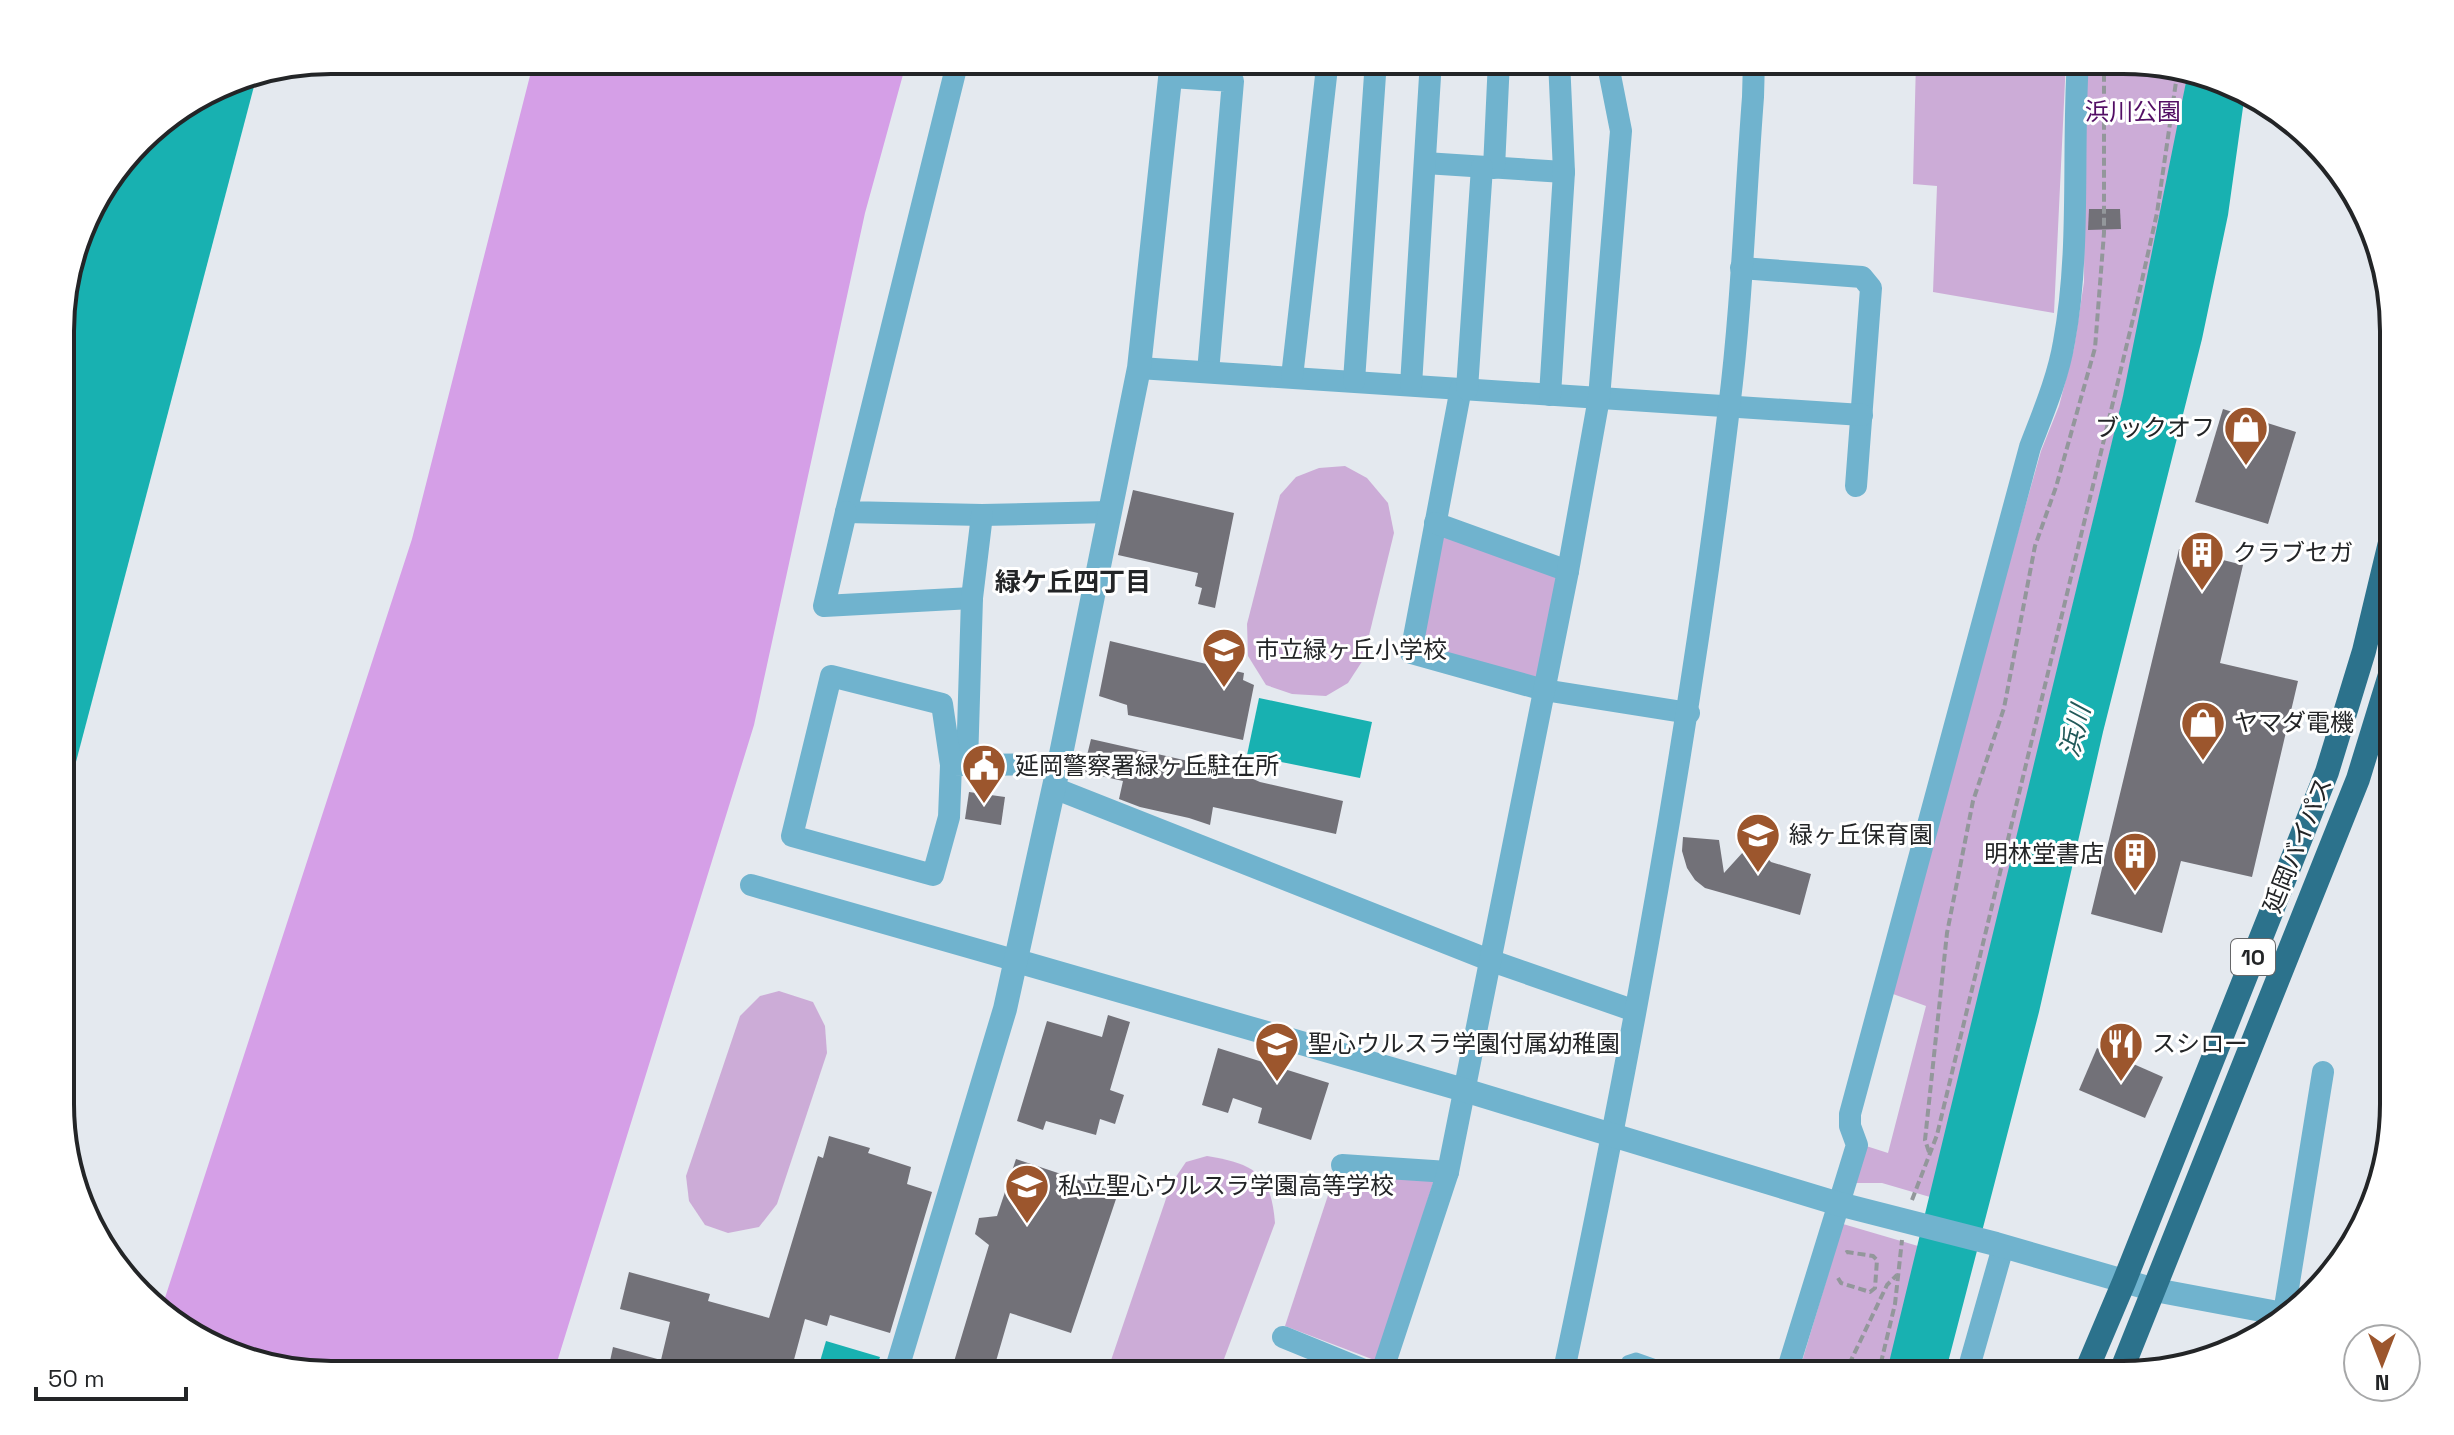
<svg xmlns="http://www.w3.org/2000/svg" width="2454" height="1435" font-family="'Space Grotesk','Noto Sans JP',sans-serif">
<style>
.green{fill:#ccacd7}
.forest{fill:#d59fe7}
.water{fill:#18b1b1}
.building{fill:#727178}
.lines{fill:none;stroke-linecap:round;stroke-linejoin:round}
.path{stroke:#93979b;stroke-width:4;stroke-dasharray:8 4;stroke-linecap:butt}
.service{stroke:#70b3ce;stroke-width:11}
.minor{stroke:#70b3ce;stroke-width:22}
.tertiary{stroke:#70b3ce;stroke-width:24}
.trunk{stroke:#2c728c;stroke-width:24}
.labels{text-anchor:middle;stroke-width:6;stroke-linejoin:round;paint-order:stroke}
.shield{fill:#fff;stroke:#656668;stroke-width:2}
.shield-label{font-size:22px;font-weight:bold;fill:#232527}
.park-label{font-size:24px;fill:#520e64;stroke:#fff}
.poi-label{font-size:24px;fill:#232527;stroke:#fff;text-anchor:start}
.street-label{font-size:24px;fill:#232527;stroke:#fff}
.neighbourhood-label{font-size:26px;font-weight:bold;fill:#232527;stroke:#fff}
.water-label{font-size:26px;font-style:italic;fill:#215959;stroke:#fff}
.rim{fill:none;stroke:#232527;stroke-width:4}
</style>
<rect width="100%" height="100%" fill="#e4e9ef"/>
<g class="green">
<path d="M 1916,60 L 2066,60 L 2054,313 L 1933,292 L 1937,186 L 1913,184 Z"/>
<path d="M 2088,60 L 2123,60 L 2187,77 L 2157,257 L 1930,1197 L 1882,1183 L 1855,1183 L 1863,1145 L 1888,1153 L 1926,1006 L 1893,994 L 1995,613 L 2041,451 L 2059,406 L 2074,348 L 2084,282 L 2085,106 Z"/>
<path d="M 1345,466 L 1367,478 L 1388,503 L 1394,533 L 1363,660 L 1348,683 L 1326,696 L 1292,694 L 1266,685 L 1248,656 L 1247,624 L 1280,495 L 1296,477 L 1319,468 Z"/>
<path d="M 1444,532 L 1561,573 L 1540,681 L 1422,648 Z"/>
<path d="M 779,991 L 813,1002 L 825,1026 L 827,1053 L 777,1204 L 759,1227 L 728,1233 L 705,1225 L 689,1201 L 686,1176 L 740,1016 L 760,996 Z"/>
<path d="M 1207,1156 C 1254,1164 1271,1173 1275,1223 L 1218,1375 L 1106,1375 L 1171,1184 L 1186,1162 Z"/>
<path d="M 1335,1174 L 1434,1180 L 1377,1361 L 1285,1326 Z"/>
<path d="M 1843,1224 L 1918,1246 L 1887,1375 L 1798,1375 Z"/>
</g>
<path class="forest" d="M 534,60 L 907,60 L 865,213 L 754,725 L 553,1375 L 331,1375 L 195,1338 L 162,1307 L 412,539 Z"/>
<g class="water">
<path d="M 257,75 L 67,796 L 62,811 L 62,296 L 88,211 L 152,128 L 228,80 Z"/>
<path d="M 2187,77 L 2245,93 L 2228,215 L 2202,339 L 2103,732 L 2039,1012 L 1945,1374 L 1886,1375 L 2123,396 Z"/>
<path d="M 1259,698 L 1372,722 L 1360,778 L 1247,755 Z"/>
<path d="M 826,1341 L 880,1357 L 874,1375 L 816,1375 Z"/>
</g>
<g class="building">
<path d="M 2089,209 L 2120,209 L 2121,229 L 2088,230 Z"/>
<path d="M 2223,409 L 2296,432 L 2268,524 L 2195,502 Z"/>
<path d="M 1133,490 L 1234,513 L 1215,608 L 1198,604 L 1202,588 L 1195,586 L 1198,573 L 1118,555 Z"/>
<path d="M 2179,549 L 2243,565 L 2220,663 L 2298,681 L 2252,877 L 2181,861 L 2162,933 L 2091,914 Z"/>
<path d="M 1110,641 L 1244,673 L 1243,680 L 1254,685 L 1243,740 L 1128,715 L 1127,705 L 1099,696 Z"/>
<path d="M 1091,739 L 1237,772 L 1260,782 L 1343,801 L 1336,834 L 1213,807 L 1210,825 L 1189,818 L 1140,807 L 1119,799 L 1123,781 L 1083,772 Z"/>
<path d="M 969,792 L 1005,797 L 1001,825 L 965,819 Z"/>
<path d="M 1683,837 L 1719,840 L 1724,873 L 1744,851 L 1753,849 L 1761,851 L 1771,862 L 1811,874 L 1800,915 L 1705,888 L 1695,880 L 1687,868 L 1682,851 Z"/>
<path d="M 1108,1015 L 1130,1022 L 1110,1090 L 1124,1095 L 1115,1124 L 1100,1119 L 1096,1135 L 1046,1121 L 1043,1130 L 1017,1121 L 1047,1021 L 1102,1037 Z"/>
<path d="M 1218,1048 L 1329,1083 L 1311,1140 L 1258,1123 L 1262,1108 L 1233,1098 L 1228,1113 L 1202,1105 Z"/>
<path d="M 2097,1048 L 2163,1077 L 2145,1118 L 2079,1090 Z"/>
<path d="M 829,1136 L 870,1148 L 868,1153 L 911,1167 L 907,1184 L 932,1192 L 890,1333 L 830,1315 L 827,1326 L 805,1319 L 792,1367 L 783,1364 L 781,1375 L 607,1375 L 613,1347 L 661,1360 L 670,1322 L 620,1309 L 629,1272 L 710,1294 L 708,1301 L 769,1318 L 818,1156 L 823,1158 Z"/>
<path d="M 1016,1159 L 1118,1193 L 1071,1333 L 1010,1313 L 992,1375 L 950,1375 L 989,1245 L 975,1234 L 979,1218 L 997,1216 Z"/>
</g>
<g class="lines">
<g class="path">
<path d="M 1929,1152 L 1925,1140 L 1947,933 L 1973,801 L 2004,708 L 2035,546 L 2056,487 L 2095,348 L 2104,233 L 2104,60"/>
<path d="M 1912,1200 L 1937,1135 L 2138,298 L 2157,213 L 2177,75"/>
<path d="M 1838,1278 L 1841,1283 L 1870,1292 L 1875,1288 L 1877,1260 L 1873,1256 L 1847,1252 L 1844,1254"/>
<path d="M 1844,1375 L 1887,1285 L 1897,1275"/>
<path d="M 1878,1375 L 1895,1304 L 1902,1240"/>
</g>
<path class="service" d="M 1623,1375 L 1627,1361 L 1636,1358 L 1684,1375"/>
<g class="minor">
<path d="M 958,60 L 846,512 L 982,515 L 1109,512"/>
<path d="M 1587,60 L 1754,62"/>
<path d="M 1171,77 L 1233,81 L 1208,372"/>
<path d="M 1425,163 L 1564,172"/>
<path d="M 1494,168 L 1499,60"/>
<path d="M 1741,268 L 1862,277 L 1871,288 L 1856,486"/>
<path d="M 1139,368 L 1862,415"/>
<path d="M 1292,377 L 1326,76 L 1322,60"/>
<path d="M 1354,381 L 1376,60"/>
<path d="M 1411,385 L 1431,60"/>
<path d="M 1461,388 L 1411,653 L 1544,690 L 1689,713"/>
<path d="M 1467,389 L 1482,167"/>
<path d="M 1550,395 L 1564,172 L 1559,60"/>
<path d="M 846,512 L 824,606 L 972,598"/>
<path d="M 1435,523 L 1568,571"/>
<path d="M 967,764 L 972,598 L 982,515"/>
<path d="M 951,765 L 942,704 L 831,676 L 792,836 L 933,875 L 949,817 L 951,765 L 1059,764"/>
<path d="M 1054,788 L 1489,960 L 1635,1011"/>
<path d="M 751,885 L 1017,961"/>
<path d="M 1342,1165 L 1448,1172"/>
<path d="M 2284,1313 L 2323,1072"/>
<path d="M 1283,1337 L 1376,1375"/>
<path d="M 1967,1374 L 2003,1247"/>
<path d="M 1381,1375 L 1448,1172 L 1568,571 L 1599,398 L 1621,131 L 1607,60"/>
<path d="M 1563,1375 C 1631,1055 1690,733 1729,408 C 1742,305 1745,201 1753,97 L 1754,60"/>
<path d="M 1786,1375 L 1857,1145 L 1850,1126 L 1850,1114 L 2030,447 C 2043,413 2058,378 2064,342 C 2081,250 2072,153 2078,60"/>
</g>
<g class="tertiary">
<path d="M 1017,961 L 1464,1090 L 1839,1204 L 1996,1244 L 2155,1290 L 2283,1314"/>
<path d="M 895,1375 L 1005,1009 L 1059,764 L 1139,368 L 1172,60"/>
</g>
<g class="trunk">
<path d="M 2085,1374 L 2124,1282 L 2327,772 L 2364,651 L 2393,530"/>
<path d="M 2120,1374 L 2358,779 L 2393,665"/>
</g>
</g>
<defs>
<g id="shop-pin" transform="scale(2.3)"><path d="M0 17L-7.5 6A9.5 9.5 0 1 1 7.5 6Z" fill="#9c562d" stroke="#fff"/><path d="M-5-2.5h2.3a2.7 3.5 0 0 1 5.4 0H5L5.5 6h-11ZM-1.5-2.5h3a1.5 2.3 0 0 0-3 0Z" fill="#fff"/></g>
<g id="building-pin" transform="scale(2.3)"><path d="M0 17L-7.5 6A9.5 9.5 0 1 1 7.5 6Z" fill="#9c562d" stroke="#fff"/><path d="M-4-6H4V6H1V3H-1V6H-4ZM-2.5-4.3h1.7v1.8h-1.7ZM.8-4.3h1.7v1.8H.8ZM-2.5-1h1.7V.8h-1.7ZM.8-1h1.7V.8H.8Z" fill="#fff"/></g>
<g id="school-pin" transform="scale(2.3)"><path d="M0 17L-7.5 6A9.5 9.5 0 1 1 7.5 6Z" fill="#9c562d" stroke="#fff"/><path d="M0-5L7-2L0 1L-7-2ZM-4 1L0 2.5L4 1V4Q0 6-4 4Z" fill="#fff"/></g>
<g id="civic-pin" transform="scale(2.3)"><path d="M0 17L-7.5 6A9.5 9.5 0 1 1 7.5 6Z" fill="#9c562d" stroke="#fff"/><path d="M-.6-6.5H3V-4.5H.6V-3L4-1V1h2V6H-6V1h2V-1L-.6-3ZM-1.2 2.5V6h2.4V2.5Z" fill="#fff"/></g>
<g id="restaurant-pin" transform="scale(2.3)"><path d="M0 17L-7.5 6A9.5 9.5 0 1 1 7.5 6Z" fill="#9c562d" stroke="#fff"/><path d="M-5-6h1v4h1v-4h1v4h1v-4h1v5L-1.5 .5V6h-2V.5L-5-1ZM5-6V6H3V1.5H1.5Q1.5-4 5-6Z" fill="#fff"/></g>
</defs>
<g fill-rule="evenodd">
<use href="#shop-pin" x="2246" y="428"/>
<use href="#building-pin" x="2202" y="553"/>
<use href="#school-pin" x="1224" y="650"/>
<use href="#shop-pin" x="2203" y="723"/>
<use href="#civic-pin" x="984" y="766"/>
<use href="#school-pin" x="1758" y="835"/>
<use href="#building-pin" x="2135" y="854"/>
<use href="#school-pin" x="1277" y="1044"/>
<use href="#restaurant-pin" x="2121" y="1044"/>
<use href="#school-pin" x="1027" y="1186"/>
</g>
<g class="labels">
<rect class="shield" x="2231" y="939" width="44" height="36" rx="6"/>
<g class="shield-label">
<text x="2253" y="965">10</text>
</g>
<g class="park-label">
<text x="2133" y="120">浜川公園</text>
</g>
<g class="poi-label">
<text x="2215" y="436" text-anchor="end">ブックオフ</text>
<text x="2233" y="561">クラブセガ</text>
<text x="1255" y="658">市立緑ヶ丘小学校</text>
<text x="2234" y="731">ヤマダ電機</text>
<text x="1015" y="774">延岡警察署緑ヶ丘駐在所</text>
<text x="1789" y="843">緑ヶ丘保育園</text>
<text x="2104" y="862" text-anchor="end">明林堂書店</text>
<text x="1308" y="1052">聖心ウルスラ学園付属幼稚園</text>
<text x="2152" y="1052">スシロー</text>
<text x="1058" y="1194">私立聖心ウルスラ学園高等学校</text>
</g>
<g class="street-label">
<text transform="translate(2298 845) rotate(-68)" y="8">延岡バイパス</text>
</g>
<g class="neighbourhood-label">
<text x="1073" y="591">緑ケ丘四丁目</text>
</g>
<g class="water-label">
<text transform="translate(2075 731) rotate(-76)" y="9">浜川</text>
</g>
</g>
<path d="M0 0H2454V1435H0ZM331 74H2123A257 257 0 0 1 2380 331V1104A257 257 0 0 1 2123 1361H331A257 257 0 0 1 74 1104V331A257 257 0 0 1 331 74Z" fill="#fff" fill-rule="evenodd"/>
<path class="rim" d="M331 74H2123A257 257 0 0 1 2380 331V1104A257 257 0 0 1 2123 1361H331A257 257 0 0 1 74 1104V331A257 257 0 0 1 331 74Z"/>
<g transform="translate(2382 1363) rotate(180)"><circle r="38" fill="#ffffff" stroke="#a7a8a9" stroke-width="2"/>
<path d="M0-6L14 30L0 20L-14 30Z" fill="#9c562d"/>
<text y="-12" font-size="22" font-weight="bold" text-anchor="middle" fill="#232527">N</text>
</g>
<path d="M36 1387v12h150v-12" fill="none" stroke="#232527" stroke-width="4"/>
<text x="48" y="1387" font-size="24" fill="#232527" stroke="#ffffff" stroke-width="6" paint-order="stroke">50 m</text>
</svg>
